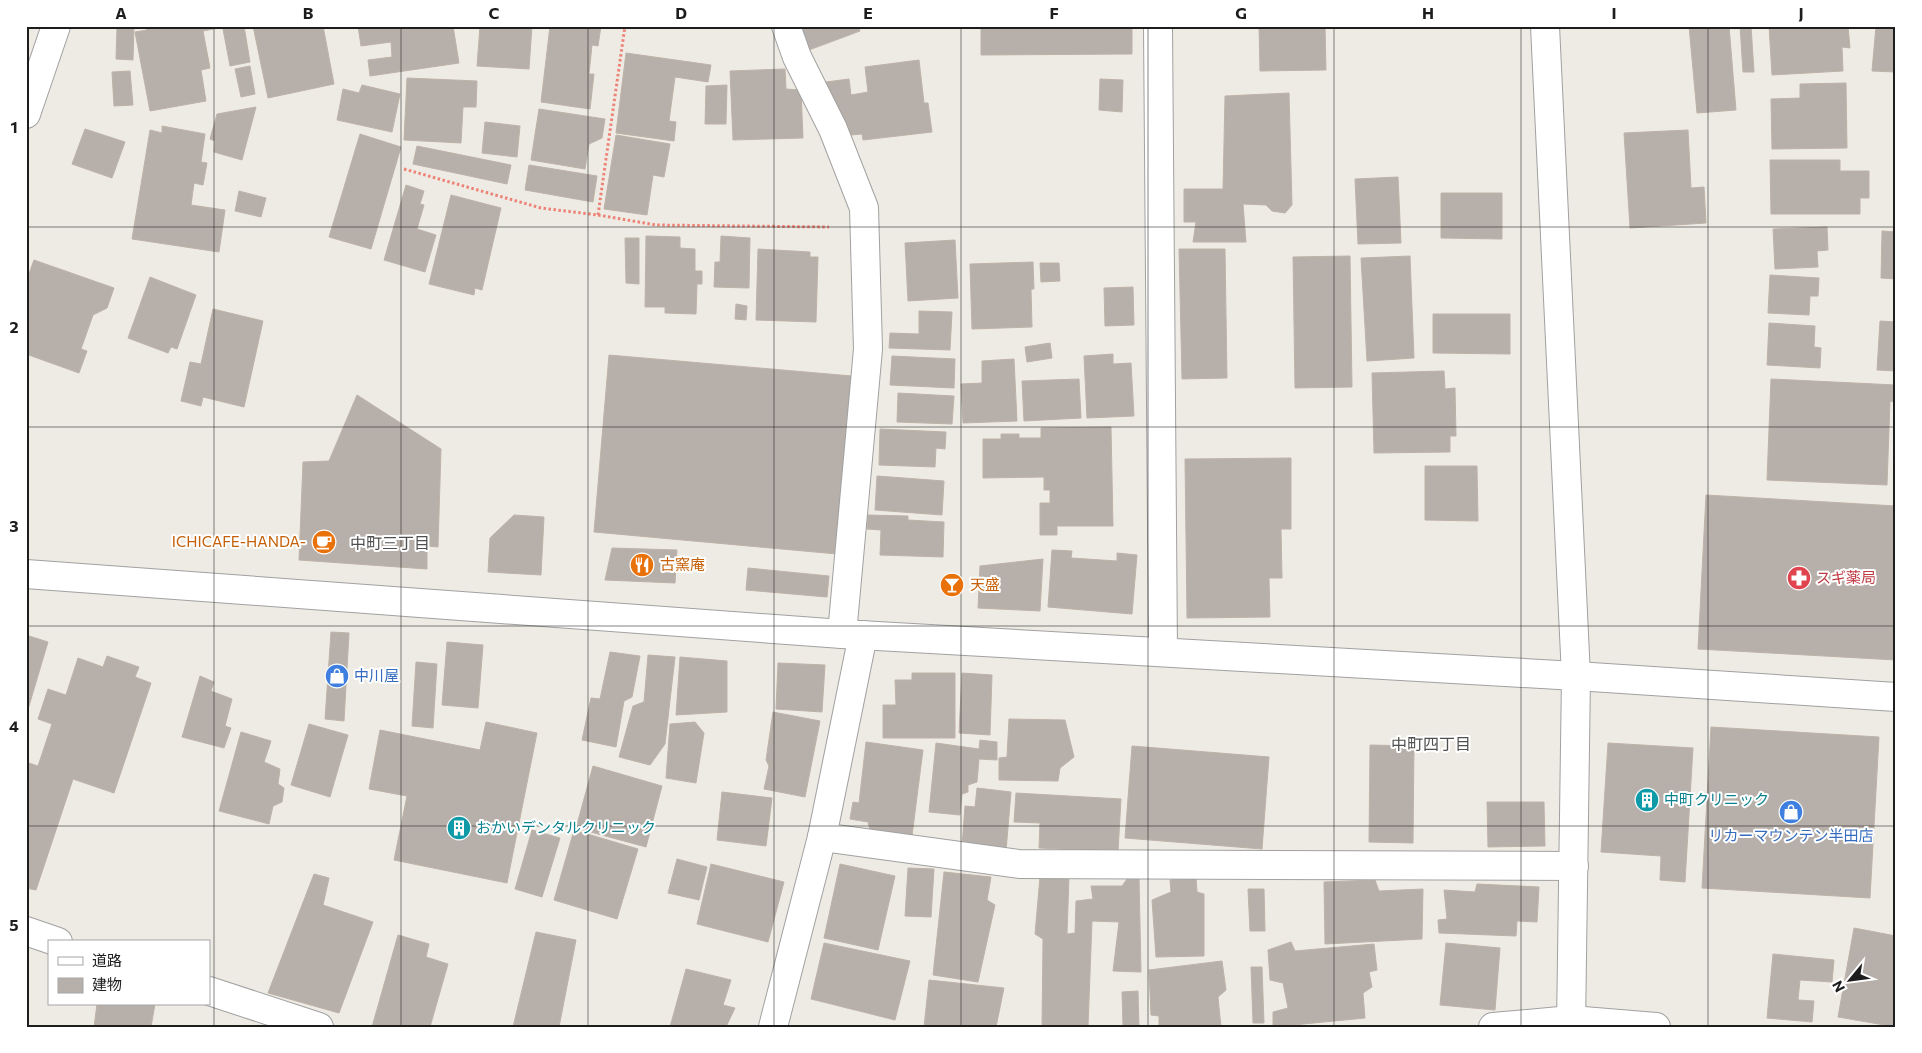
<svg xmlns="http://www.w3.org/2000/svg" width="1922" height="1053" font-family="Commissioner,'Noto Sans JP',sans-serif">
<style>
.building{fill:#b7b0aa;stroke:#beb2a8}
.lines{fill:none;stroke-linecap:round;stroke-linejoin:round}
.minor-casing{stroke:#a1a1a1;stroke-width:30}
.path{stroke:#ed8276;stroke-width:3;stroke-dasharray:2.5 2.5;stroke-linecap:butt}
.minor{stroke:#fff;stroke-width:28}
.grid{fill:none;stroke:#1d1d1d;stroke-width:1;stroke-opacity:0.55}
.labels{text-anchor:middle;stroke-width:4;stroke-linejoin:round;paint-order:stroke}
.food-label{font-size:15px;fill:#c56008;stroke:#fff;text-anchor:start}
.health-label{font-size:15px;fill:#be3a42;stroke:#fff;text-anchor:start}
.shop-label{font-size:15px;fill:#366cbe;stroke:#fff;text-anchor:start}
.culture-label{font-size:15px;fill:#0d838f;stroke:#fff;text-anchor:start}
.neighbourhood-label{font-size:16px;fill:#505050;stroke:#fff}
.neatline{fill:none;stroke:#1d1d1d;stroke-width:2}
.grid-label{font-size:16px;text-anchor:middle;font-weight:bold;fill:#1d1d1d}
</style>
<rect width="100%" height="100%" fill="#eeebe4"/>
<g class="building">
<path d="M 117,26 L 134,26 L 133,60 L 116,59 Z"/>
<path d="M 146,26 L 167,26 L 167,28 L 179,26 L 229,26 L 203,31 L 210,68 L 201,70 L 206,101 L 150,111 L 135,32 L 147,30 Z"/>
<path d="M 244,26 L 250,62 L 230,66 L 223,29 Z"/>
<path d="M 253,26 L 323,26 L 334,84 L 268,98 Z"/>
<path d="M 358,26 L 453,26 L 459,63 L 370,76 L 368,60 L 392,57 L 391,42 L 361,46 Z"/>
<path d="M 480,26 L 532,26 L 529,69 L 477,66 Z"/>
<path d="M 550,26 L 601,26 L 598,46 L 592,45 L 589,74 L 594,74 L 590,109 L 541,102 Z"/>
<path d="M 800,26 L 858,26 L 860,31 L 809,50 Z"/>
<path d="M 981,26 L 1132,26 L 1132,54 L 981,55 Z"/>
<path d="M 1259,26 L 1325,26 L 1326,70 L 1260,71 Z"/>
<path d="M 1689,26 L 1729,26 L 1736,110 L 1697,113 Z"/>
<path d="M 1740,26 L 1751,26 L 1754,72 L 1743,72 Z"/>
<path d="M 1769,26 L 1848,26 L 1850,48 L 1842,47 L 1843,71 L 1772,75 Z"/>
<path d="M 1876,26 L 1896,27 L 1896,72 L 1872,71 Z"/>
<path d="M 626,53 L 711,65 L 708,82 L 675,77 L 669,121 L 676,122 L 674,141 L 616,133 Z"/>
<path d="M 919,60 L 924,103 L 928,103 L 932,132 L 863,140 L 862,134 L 851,135 L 826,82 L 849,79 L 851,95 L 868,92 L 865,67 Z"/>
<path d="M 250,66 L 255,94 L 241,97 L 235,69 Z"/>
<path d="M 785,69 L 786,89 L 801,90 L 803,138 L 733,140 L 730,71 Z"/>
<path d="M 130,71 L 133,105 L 114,106 L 112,72 Z"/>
<path d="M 407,78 L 477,81 L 476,107 L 463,107 L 461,143 L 404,140 Z"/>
<path d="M 1100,79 L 1123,80 L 1122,112 L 1099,110 Z"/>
<path d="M 1846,83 L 1847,148 L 1772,149 L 1771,99 L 1800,98 L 1800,84 Z"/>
<path d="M 362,85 L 400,94 L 392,132 L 337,120 L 343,89 L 359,93 Z"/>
<path d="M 727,85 L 726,124 L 705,124 L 706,86 Z"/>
<path d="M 1289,93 L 1292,205 L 1285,213 L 1272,211 L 1266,205 L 1243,204 L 1246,242 L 1193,242 L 1196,222 L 1184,222 L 1184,189 L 1223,189 L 1225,96 Z"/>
<path d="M 256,107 L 242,160 L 214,152 L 215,141 L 210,139 L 217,114 Z"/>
<path d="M 539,109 L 605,119 L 602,138 L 589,144 L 585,169 L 531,160 Z"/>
<path d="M 485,122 L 520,126 L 517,157 L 482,153 Z"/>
<path d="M 162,126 L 205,134 L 201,162 L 207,163 L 203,185 L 194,183 L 191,205 L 225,210 L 219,252 L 132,239 L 150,130 L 162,133 Z"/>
<path d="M 85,129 L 125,142 L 112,178 L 72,164 Z"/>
<path d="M 1688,130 L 1691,188 L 1704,187 L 1706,223 L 1630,228 L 1624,133 Z"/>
<path d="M 360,134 L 401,147 L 371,249 L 329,237 Z"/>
<path d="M 616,135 L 670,144 L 664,177 L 653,175 L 647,215 L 604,209 Z"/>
<path d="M 417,146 L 511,165 L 507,184 L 413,164 Z"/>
<path d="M 1770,160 L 1840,160 L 1840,171 L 1869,171 L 1869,198 L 1860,198 L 1860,214 L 1771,214 Z"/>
<path d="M 529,165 L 597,176 L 593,202 L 525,190 Z"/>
<path d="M 1398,177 L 1401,243 L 1358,244 L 1355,179 Z"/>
<path d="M 406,185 L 424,191 L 420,204 L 424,205 L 417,229 L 436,235 L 425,272 L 384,260 Z"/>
<path d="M 239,191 L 266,198 L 261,217 L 235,211 Z"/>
<path d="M 1441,193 L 1502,193 L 1502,239 L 1441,238 Z"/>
<path d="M 451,195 L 501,208 L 482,290 L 475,288 L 474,295 L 429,284 Z"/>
<path d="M 1827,227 L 1828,250 L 1817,251 L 1818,267 L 1775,269 L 1773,229 Z"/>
<path d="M 1882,231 L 1896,232 L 1896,279 L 1881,278 Z"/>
<path d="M 646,236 L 680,237 L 680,248 L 695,249 L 695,271 L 702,271 L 702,284 L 697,284 L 696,314 L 665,313 L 665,307 L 645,307 Z"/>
<path d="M 721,236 L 750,238 L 749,288 L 714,287 L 715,262 L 720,262 Z"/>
<path d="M 625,238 L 639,238 L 639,284 L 626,283 Z"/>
<path d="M 955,240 L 958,298 L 908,301 L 905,243 Z"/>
<path d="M 758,249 L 810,252 L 810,257 L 818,257 L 816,322 L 756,320 Z"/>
<path d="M 1179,249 L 1225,249 L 1227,378 L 1182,379 Z"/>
<path d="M 1350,256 L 1352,387 L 1295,388 L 1293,257 Z"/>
<path d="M 1410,256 L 1414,358 L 1367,361 L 1361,258 Z"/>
<path d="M 34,260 L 114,288 L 107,308 L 93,315 L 81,349 L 87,351 L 79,373 L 26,354 L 26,282 Z"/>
<path d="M 1033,262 L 1034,289 L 1031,289 L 1032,327 L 972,329 L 970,264 Z"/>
<path d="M 1040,263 L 1059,263 L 1060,281 L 1041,282 Z"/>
<path d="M 1770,275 L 1819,278 L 1818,296 L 1810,296 L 1809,315 L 1768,313 Z"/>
<path d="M 150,277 L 196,295 L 177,349 L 171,347 L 168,353 L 128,338 Z"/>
<path d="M 1133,287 L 1134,325 L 1105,326 L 1104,288 Z"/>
<path d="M 736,304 L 747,306 L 746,320 L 735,319 Z"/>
<path d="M 213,309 L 263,321 L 244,407 L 203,397 L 201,406 L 181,401 L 190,362 L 201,364 Z"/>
<path d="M 919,311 L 952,312 L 950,350 L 889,348 L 890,333 L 919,334 Z"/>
<path d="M 1433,314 L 1510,314 L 1510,354 L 1433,353 Z"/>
<path d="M 1880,321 L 1896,322 L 1896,371 L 1877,370 Z"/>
<path d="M 1769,323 L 1815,326 L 1814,347 L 1821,348 L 1820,368 L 1767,365 Z"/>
<path d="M 1050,343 L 1052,358 L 1027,362 L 1025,347 Z"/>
<path d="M 1113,354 L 1113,364 L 1131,363 L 1134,416 L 1087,418 L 1084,356 Z"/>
<path d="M 609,355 L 852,376 L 837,554 L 594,532 Z"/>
<path d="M 892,356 L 955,359 L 954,388 L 890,385 Z"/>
<path d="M 1014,359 L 1017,421 L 963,423 L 961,384 L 982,383 L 982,361 Z"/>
<path d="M 1444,371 L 1445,389 L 1455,388 L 1456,436 L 1450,436 L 1450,452 L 1374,453 L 1372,373 Z"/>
<path d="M 1079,379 L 1081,418 L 1024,421 L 1022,381 Z"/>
<path d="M 1771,379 L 1896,385 L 1896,402 L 1890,401 L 1887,485 L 1767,480 Z"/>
<path d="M 898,393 L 954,396 L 952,424 L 897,422 Z"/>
<path d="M 357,395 L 441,449 L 438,547 L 427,546 L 427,569 L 299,560 L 303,462 L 329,461 Z"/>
<path d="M 1111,427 L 1113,526 L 1057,526 L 1057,535 L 1040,535 L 1040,503 L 1050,503 L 1050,490 L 1044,490 L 1044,477 L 983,478 L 983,439 L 1001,439 L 1001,434 L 1019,434 L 1019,438 L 1041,438 L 1041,428 Z"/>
<path d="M 880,429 L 946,432 L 945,449 L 936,448 L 935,467 L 879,465 Z"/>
<path d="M 1291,458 L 1291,529 L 1281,529 L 1282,578 L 1269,578 L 1270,617 L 1187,618 L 1185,459 Z"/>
<path d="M 1425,466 L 1477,466 L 1478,521 L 1425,520 Z"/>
<path d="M 877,476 L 944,481 L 942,515 L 875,510 Z"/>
<path d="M 1706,495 L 1896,506 L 1896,660 L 1698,649 Z"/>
<path d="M 514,515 L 544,517 L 541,575 L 488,572 L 490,538 Z"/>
<path d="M 868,515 L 908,516 L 908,520 L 944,522 L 943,557 L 880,555 L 881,530 L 867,529 Z"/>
<path d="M 612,548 L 677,550 L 675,583 L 605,580 Z"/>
<path d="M 1052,550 L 1072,551 L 1071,558 L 1117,561 L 1117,553 L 1137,555 L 1132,614 L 1048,607 Z"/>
<path d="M 1043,559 L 1040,611 L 978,608 L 980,566 Z"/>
<path d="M 748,568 L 829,576 L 827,597 L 746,590 Z"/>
<path d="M 331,632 L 349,633 L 344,721 L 325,719 Z"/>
<path d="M 26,635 L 48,642 L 26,716 Z"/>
<path d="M 447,642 L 483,645 L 478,708 L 442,705 Z"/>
<path d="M 610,652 L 640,656 L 632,697 L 624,701 L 616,747 L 582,740 L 591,698 L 600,699 Z"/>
<path d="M 648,655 L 675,657 L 665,744 L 650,765 L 619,757 L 633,706 L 644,702 Z"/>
<path d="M 107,656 L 139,667 L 135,677 L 151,683 L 114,793 L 73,779 L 36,890 L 26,888 L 26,762 L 38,766 L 52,724 L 38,719 L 48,689 L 66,695 L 78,658 L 103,667 Z"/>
<path d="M 680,657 L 727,661 L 727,712 L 676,715 Z"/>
<path d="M 416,662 L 437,664 L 433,728 L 412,726 Z"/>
<path d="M 778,663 L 825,665 L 822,712 L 776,709 Z"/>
<path d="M 912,673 L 955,673 L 955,738 L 883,738 L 883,705 L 896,705 L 895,680 L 912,680 Z"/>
<path d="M 962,673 L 992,675 L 990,735 L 959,733 Z"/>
<path d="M 200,676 L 214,682 L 211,691 L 232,699 L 225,726 L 231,728 L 224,748 L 182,737 Z"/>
<path d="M 773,712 L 820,721 L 805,797 L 764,789 L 769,766 L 766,760 Z"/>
<path d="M 1009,719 L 1065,720 L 1074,757 L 1060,768 L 1058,781 L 999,780 L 999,758 L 1007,757 Z"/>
<path d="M 486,722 L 537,733 L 507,883 L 394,860 L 407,796 L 369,789 L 380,730 L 480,750 Z"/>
<path d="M 695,722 L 704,733 L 696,783 L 666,778 L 670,724 Z"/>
<path d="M 309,724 L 348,735 L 330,797 L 291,785 Z"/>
<path d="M 1711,727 L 1879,737 L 1870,898 L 1702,888 Z"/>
<path d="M 241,732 L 271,741 L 264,762 L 280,769 L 278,784 L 284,788 L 282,802 L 273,806 L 269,824 L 219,811 Z"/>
<path d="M 980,740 L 997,742 L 997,760 L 979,759 L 977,782 L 968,785 L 968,792 L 962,794 L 960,815 L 929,812 L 936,743 L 979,749 Z"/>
<path d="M 866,742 L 923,750 L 912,836 L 870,830 L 868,822 L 850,819 L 853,802 L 859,803 Z"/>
<path d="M 1608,743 L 1693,748 L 1685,882 L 1660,880 L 1661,856 L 1601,852 Z"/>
<path d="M 1370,745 L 1414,746 L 1413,843 L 1369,842 Z"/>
<path d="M 1132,746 L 1269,757 L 1262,849 L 1125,838 Z"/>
<path d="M 593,766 L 662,786 L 646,847 L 576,828 Z"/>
<path d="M 977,788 L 1011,792 L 1006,851 L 962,847 L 965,806 L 975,807 Z"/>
<path d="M 722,792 L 772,798 L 766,846 L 717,840 Z"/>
<path d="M 1016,793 L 1121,799 L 1118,852 L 1039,848 L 1040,823 L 1014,822 Z"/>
<path d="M 1487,802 L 1544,802 L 1545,846 L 1488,847 Z"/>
<path d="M 532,830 L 560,838 L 542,897 L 515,889 Z"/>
<path d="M 574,830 L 638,849 L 617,919 L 554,900 Z"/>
<path d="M 677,859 L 707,867 L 699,900 L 668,893 Z"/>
<path d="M 711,864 L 784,882 L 768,942 L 697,924 Z"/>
<path d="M 840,864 L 895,876 L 878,950 L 824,938 Z"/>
<path d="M 908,868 L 934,869 L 931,917 L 905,916 Z"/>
<path d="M 944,872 L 991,877 L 987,900 L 995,905 L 978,982 L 933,975 Z"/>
<path d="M 314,874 L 329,878 L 323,905 L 373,922 L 339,1013 L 268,993 Z"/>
<path d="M 1040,877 L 1069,877 L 1067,934 L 1075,933 L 1076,901 L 1093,899 L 1091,886 L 1122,886 L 1127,879 L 1139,877 L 1141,972 L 1113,971 L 1119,922 L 1092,921 L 1088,1027 L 1042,1027 L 1043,939 L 1035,934 Z"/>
<path d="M 1196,878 L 1197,892 L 1204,894 L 1204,956 L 1156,957 L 1152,900 L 1171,892 L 1170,880 Z"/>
<path d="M 1375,880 L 1379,891 L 1423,889 L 1422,939 L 1325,944 L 1324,882 Z"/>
<path d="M 1477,884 L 1539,887 L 1537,922 L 1517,921 L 1516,936 L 1439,933 L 1438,920 L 1447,919 L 1444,890 L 1475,892 Z"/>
<path d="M 1248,889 L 1264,889 L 1265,931 L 1250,931 Z"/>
<path d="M 1854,928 L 1896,936 L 1896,1027 L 1838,1017 Z"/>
<path d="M 536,932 L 576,940 L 559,1027 L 513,1027 Z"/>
<path d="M 398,935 L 429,944 L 426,957 L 448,964 L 430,1027 L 372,1027 Z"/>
<path d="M 1291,942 L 1295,951 L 1374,944 L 1377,970 L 1369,972 L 1372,987 L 1363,993 L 1365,1018 L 1273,1027 L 1273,1012 L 1288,1008 L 1283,983 L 1270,980 L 1268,950 Z"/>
<path d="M 824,943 L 910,961 L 895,1020 L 811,999 Z"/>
<path d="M 1446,943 L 1500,948 L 1495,1010 L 1440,1005 Z"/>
<path d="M 1773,954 L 1834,960 L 1832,982 L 1800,980 L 1798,1000 L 1814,1001 L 1812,1022 L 1767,1018 Z"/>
<path d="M 1222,961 L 1226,990 L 1218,997 L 1221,1027 L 1159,1027 L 1159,1016 L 1151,1015 L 1149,970 Z"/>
<path d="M 1251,967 L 1262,967 L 1264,1023 L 1253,1023 Z"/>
<path d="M 686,969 L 731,980 L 723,1005 L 735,1008 L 726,1027 L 670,1027 Z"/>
<path d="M 929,980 L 1004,988 L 996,1027 L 979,1025 L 979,1027 L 924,1027 Z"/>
<path d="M 1138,991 L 1139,1027 L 1123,1027 L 1122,992 Z"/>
<path d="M 97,1004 L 155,1004 L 151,1027 L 94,1027 Z"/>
</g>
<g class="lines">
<g class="minor-casing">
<g id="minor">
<path d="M 786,26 L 797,57 L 833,129 L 864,208 L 868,349 L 842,634"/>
<path d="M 1158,26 L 1163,652"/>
<path d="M 1545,26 L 1576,676 L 1571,1027"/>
<path d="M 26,114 L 56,26"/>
<path d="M 26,574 L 842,634 L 1576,676 L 1896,697"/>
<path d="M 822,837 L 1019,864 L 1574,866"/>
<path d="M 26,931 L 58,942"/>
<path d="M 209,991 L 319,1027"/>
<path d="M 773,1027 L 822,837 L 863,635"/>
<path d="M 1493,1027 L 1571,1020 L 1656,1027"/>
</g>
</g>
<g class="path">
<path d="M 404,169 L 541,208 L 598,215 L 656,225 L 829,227"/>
<path d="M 598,215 L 625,26"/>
</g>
<use href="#minor" class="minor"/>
</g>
<path class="grid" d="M 214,26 L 214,1027M 401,26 L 401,1027M 588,26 L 588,1027M 774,26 L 774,1027M 961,26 L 961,1027M 1148,26 L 1148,1027M 1334,26 L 1334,1027M 1521,26 L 1521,1027M 1708,26 L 1708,1027M 26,227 L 1896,227M 26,427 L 1896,427M 26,626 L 1896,626M 26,826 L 1896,826"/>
<defs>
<g id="cafe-disc" transform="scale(1.25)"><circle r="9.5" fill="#e8710a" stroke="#fff"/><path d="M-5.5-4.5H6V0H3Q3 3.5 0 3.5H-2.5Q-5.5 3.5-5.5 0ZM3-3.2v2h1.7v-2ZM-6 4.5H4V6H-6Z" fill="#fff"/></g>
<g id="restaurant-disc" transform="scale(1.25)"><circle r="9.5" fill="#e8710a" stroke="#fff"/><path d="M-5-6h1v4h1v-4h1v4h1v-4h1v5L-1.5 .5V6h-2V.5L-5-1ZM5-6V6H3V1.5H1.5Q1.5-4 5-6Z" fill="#fff"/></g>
<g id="pharmacy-disc" transform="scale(1.25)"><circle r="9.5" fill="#e0444e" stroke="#fff"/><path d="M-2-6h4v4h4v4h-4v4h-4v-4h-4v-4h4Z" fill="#fff"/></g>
<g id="bar-disc" transform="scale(1.25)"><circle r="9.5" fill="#e8710a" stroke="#fff"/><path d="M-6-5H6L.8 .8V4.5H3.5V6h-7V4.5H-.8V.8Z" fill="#fff"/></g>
<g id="shop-disc" transform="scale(1.25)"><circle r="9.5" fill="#3f7fe0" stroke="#fff"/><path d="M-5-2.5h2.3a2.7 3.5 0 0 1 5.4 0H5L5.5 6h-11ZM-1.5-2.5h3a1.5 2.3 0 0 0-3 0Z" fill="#fff"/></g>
<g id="building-disc" transform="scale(1.25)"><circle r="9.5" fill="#0f9aa8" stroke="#fff"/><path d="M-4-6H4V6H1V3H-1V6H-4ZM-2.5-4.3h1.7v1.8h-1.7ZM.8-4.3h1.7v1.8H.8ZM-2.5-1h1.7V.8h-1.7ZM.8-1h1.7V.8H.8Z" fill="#fff"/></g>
</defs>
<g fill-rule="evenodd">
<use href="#cafe-disc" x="324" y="542"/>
<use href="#restaurant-disc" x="642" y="565"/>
<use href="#pharmacy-disc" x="1799" y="578"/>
<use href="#bar-disc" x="952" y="585"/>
<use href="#shop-disc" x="337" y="676"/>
<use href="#building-disc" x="1647" y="800"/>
<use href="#shop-disc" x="1791" y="812"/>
<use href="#building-disc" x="459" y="828"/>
</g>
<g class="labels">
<g class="food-label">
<text x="306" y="547" text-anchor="end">ICHICAFE-HANDA-</text>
<text x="660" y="570">古窯庵</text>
<text x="970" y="590">天盛</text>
</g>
<g class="health-label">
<text x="1816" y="583">スギ薬局</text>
</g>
<g class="shop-label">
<text x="354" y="681">中川屋</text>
<text x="1791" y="841" text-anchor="middle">リカーマウンテン半田店</text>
</g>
<g class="culture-label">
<text x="1664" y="805">中町クリニック</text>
<text x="476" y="833">おかいデンタルクリニック</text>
</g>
<g class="neighbourhood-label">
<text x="390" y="549">中町三丁目</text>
<text x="1431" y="750">中町四丁目</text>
</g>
</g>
<rect width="1922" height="1053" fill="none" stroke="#ffffff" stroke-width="55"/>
<rect x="48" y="940" width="162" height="65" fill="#ffffff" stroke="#a5a5a5"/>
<rect x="58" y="957" width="25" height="8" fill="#ffffff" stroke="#a5a5a5"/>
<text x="92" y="966" font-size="15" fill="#1d1d1d">道路</text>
<rect x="58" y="978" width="25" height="15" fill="#b7b0aa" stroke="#a5a5a5"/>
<text x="92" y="990" font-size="15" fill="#1d1d1d">建物</text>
<g transform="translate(1850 980) rotate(241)" stroke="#ffffff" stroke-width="4" paint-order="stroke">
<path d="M0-4L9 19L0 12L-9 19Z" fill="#1d1d1d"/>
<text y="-8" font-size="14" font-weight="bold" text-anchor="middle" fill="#1d1d1d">N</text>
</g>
<rect x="28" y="28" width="1866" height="998" class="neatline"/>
<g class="grid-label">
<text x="121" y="19">A</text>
<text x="308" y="19">B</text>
<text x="494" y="19">C</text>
<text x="681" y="19">D</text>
<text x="868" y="19">E</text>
<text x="1054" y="19">F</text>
<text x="1241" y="19">G</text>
<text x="1428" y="19">H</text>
<text x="1614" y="19">I</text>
<text x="1801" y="19">J</text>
<text x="14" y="133">1</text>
<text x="14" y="333">2</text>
<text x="14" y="532">3</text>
<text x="14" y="732">4</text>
<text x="14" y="931">5</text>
</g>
</svg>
